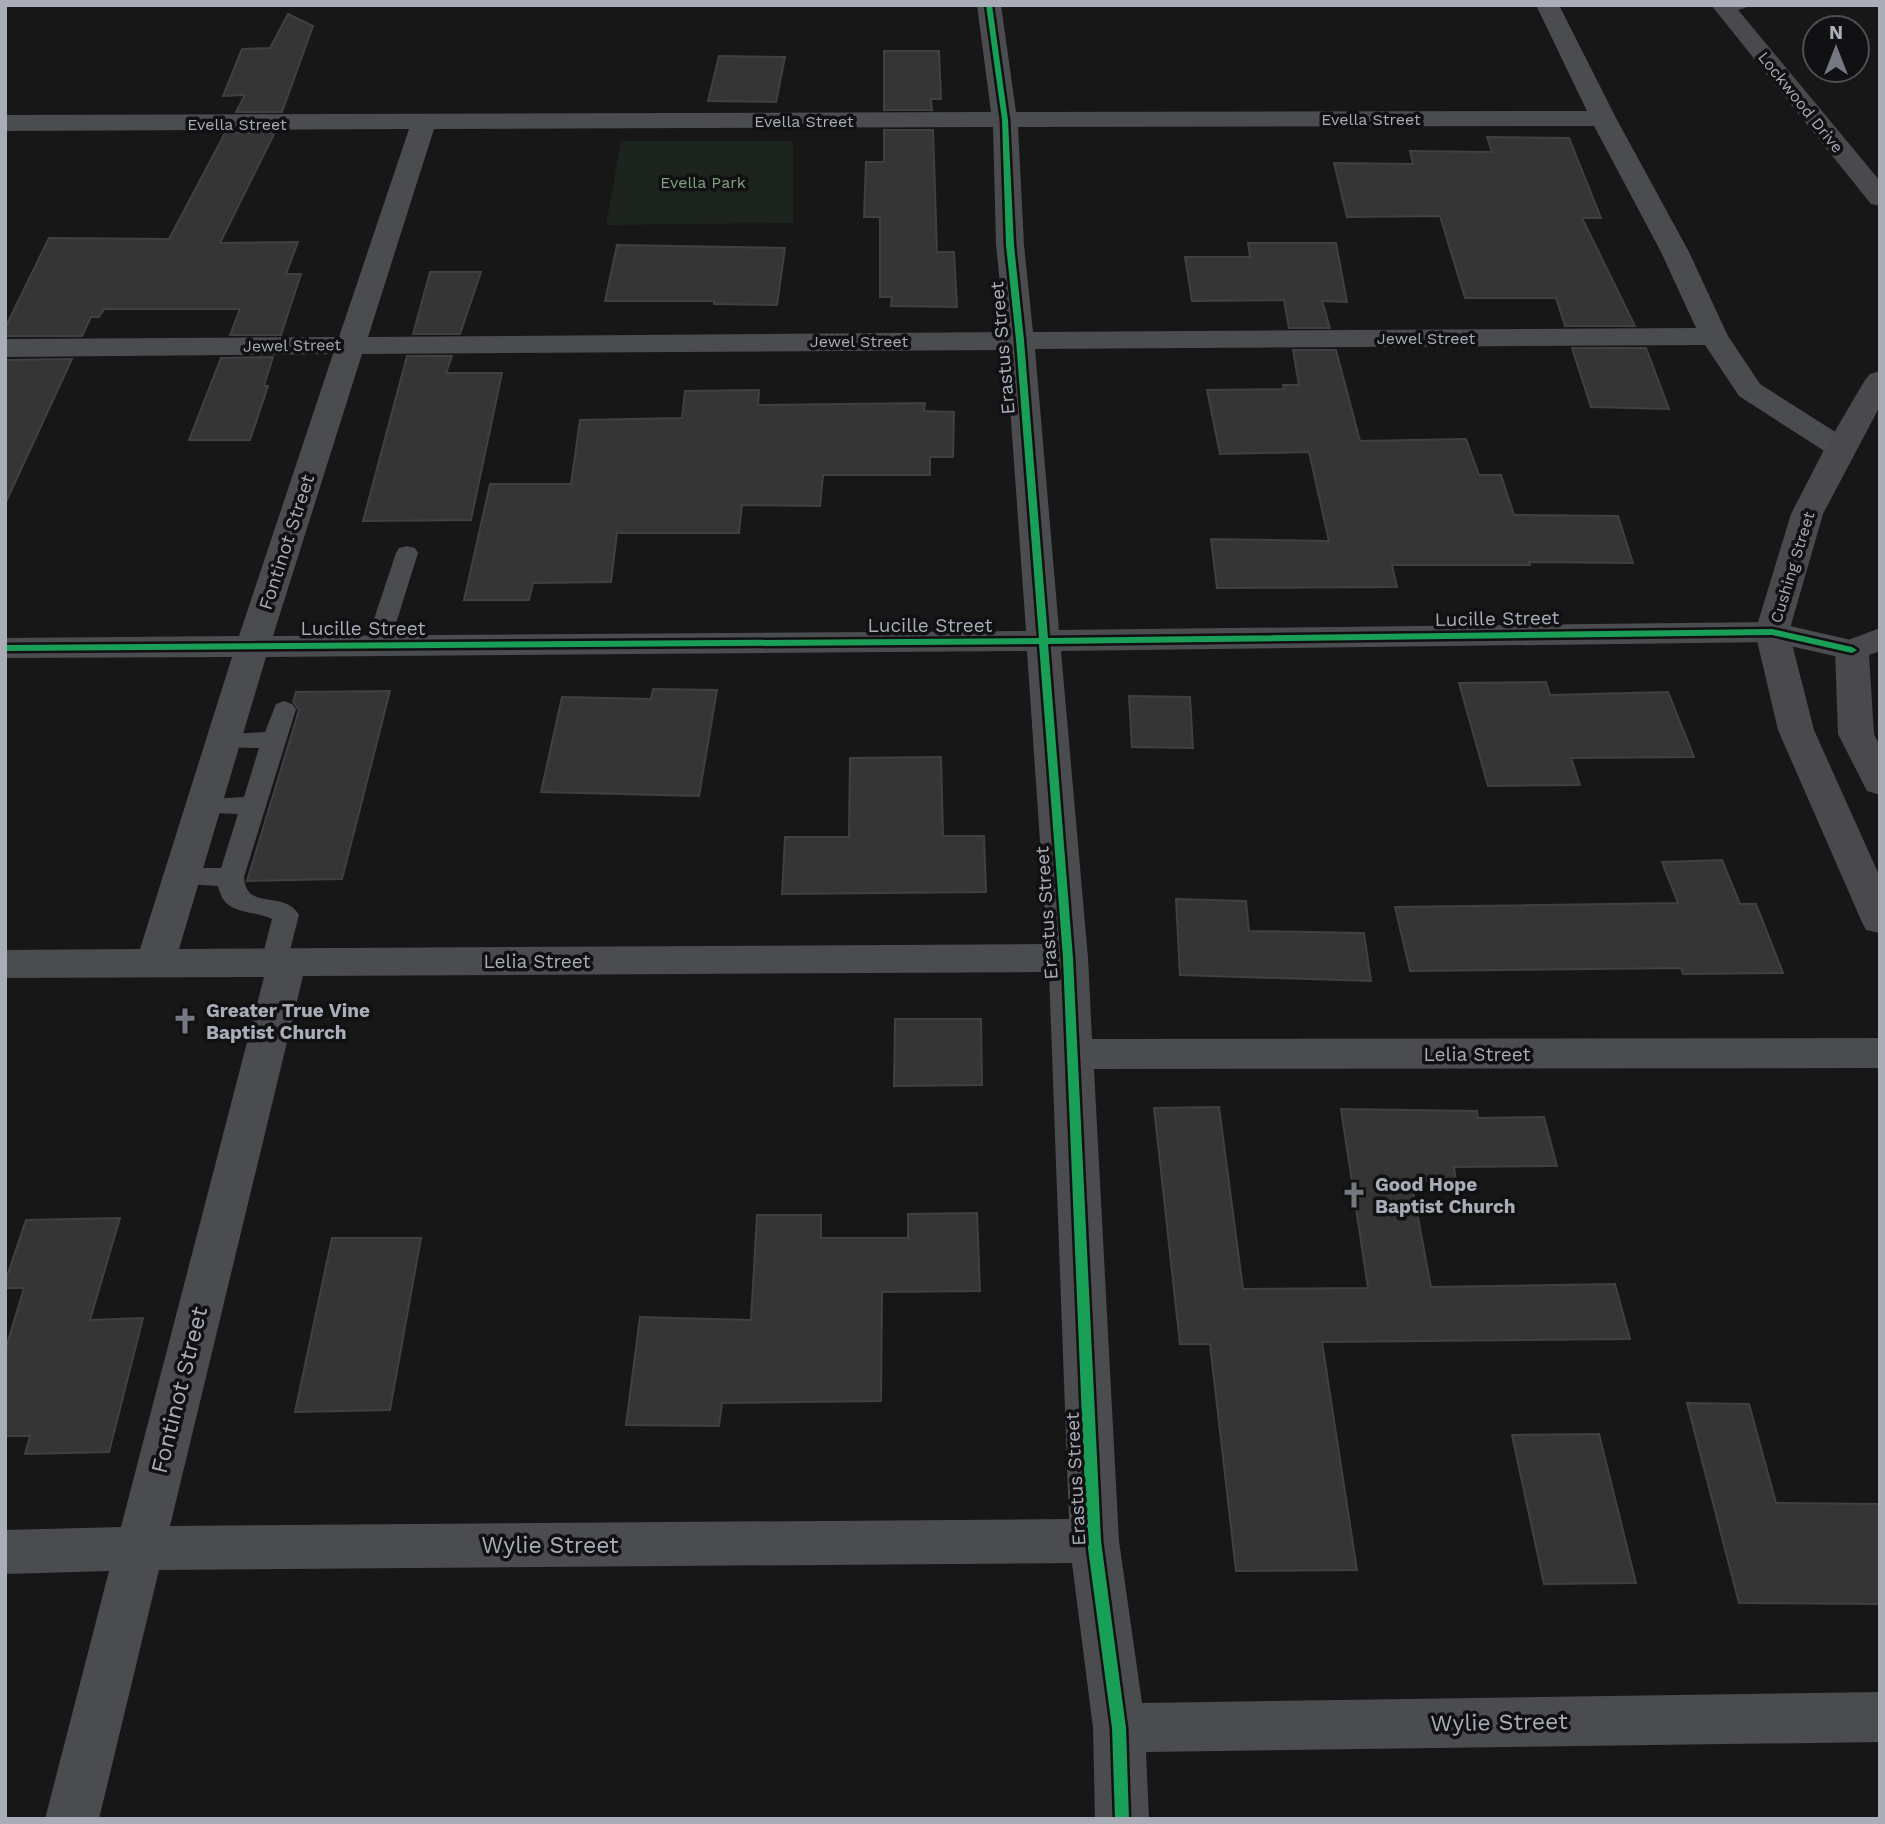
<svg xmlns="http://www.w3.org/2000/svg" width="1885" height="1824" font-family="'Work Sans',sans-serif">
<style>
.green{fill:#1d241e}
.building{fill:#353536;stroke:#3f4043;stroke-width:2}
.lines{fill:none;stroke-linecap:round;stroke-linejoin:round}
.service{fill:#4b4c50;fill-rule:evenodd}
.minor{fill:#4b4c50;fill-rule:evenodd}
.secondary{fill:#4a4a4e;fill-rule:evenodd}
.cycleway-casing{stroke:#111113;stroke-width:5}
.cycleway{fill:#1a9f57;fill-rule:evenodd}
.labels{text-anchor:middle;stroke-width:7;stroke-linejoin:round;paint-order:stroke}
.far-street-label{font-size:16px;fill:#a8adb8;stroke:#111113}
.far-park-label{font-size:16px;fill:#7fa381;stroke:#111113}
.street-label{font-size:19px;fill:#a8adb8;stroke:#111113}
.poi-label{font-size:19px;font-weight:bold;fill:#a8adb8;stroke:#111113;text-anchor:start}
.near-street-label{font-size:23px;fill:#a8adb8;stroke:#111113}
</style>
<rect width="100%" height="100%" fill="#171717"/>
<path class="green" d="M 621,141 L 793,141 L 793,223 L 606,225 Z"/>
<g class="building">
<path d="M 288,14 L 313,26 L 282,112 L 236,112 L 245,95 L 223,96 L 242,49 L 270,48 Z"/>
<path d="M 884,51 L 939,51 L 941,99 L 931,99 L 932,110 L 884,110 Z"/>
<path d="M 719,56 L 785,57 L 776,102 L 708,101 Z"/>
<path d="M 884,130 L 933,130 L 937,252 L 954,252 L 957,307 L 891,306 L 892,297 L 880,297 L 880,217 L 864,217 L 866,162 L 884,162 Z"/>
<path d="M 275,132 L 220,243 L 298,242 L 286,274 L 301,274 L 281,335 L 230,335 L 240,309 L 104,309 L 99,317 L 91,317 L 82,336 L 5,336 L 5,328 L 49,238 L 169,239 L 225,133 Z"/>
<path d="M 1487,137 L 1569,138 L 1601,218 L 1582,218 L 1635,326 L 1565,326 L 1556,298 L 1465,298 L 1440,216 L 1347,217 L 1334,163 L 1413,164 L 1410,151 L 1492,152 Z"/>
<path d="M 1248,243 L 1336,243 L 1347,302 L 1322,301 L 1330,328 L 1289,328 L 1284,300 L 1192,301 L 1185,257 L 1250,257 Z"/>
<path d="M 617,245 L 785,248 L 777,305 L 714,304 L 714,301 L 605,301 Z"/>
<path d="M 430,272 L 481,272 L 460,334 L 413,334 Z"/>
<path d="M 1572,348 L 1646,348 L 1669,409 L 1591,407 Z"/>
<path d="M 1293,350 L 1336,350 L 1360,441 L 1466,439 L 1479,475 L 1501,475 L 1514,515 L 1618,516 L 1633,563 L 1529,562 L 1530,565 L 1392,565 L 1397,587 L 1217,588 L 1211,539 L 1329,541 L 1309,452 L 1220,454 L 1207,390 L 1284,389 L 1283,385 L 1299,385 Z"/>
<path d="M 407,356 L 452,356 L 446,373 L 502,373 L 471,520 L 363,521 Z"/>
<path d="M 273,357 L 264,386 L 268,386 L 250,440 L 189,440 L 221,358 Z"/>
<path d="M 72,359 L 5,504 L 5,360 Z"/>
<path d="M 759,390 L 758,405 L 925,403 L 924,411 L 954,412 L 953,457 L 930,457 L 930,475 L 823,475 L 820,506 L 742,505 L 739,533 L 617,533 L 611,582 L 533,583 L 529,600 L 464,600 L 490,484 L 571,484 L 580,420 L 682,418 L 685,391 Z"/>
<path d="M 1546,682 L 1550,695 L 1668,692 L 1694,757 L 1571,758 L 1580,785 L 1488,786 L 1459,683 Z"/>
<path d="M 653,689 L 717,690 L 699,796 L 541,792 L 562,697 L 651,699 Z"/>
<path d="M 390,691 L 342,879 L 247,881 L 299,710 L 293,702 L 296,692 Z"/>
<path d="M 1129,696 L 1190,697 L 1193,748 L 1132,747 Z"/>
<path d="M 941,757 L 943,836 L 984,836 L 986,892 L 782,894 L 785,837 L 849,837 L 850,758 Z"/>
<path d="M 1722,860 L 1740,904 L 1756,904 L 1783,973 L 1683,974 L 1681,968 L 1410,971 L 1395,907 L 1678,903 L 1662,862 Z"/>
<path d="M 1176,899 L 1246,901 L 1249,931 L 1364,933 L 1371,981 L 1180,975 Z"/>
<path d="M 895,1019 L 981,1019 L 982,1085 L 894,1086 Z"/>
<path d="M 1219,1107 L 1243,1289 L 1368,1288 L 1341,1109 L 1477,1111 L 1478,1118 L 1544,1117 L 1557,1166 L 1454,1167 L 1456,1181 L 1411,1180 L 1431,1287 L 1615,1284 L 1630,1339 L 1322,1342 L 1357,1570 L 1236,1571 L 1210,1344 L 1180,1344 L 1154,1108 Z"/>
<path d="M 977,1213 L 980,1291 L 882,1292 L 881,1401 L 722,1403 L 719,1426 L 626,1425 L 640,1317 L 751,1320 L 757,1215 L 821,1215 L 821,1238 L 908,1238 L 908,1214 Z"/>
<path d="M 120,1218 L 90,1320 L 143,1318 L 109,1452 L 25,1454 L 30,1436 L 5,1436 L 5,1351 L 24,1288 L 5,1288 L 5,1282 L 26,1220 Z"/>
<path d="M 332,1238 L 421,1238 L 390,1410 L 295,1412 Z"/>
<path d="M 1687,1403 L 1749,1404 L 1776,1503 L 1880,1504 L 1880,1604 L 1739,1603 Z"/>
<path d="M 1599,1434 L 1636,1583 L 1544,1584 L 1512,1435 Z"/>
</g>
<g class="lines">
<g class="service">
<path d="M 1749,5 C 1741,12 1722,13 1715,6 Z"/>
<path d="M 407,546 L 415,548 L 418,553 L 389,646 L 385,651 L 369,651 L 365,646 L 396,553 L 399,548 Z"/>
<path d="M 284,701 L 292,704 L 296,709 L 244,877 C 246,912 284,889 299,915 L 287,962 L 283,969 L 274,972 L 265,969 L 261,962 L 272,919 C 250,909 224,916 218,886 L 172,883 L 168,877 L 172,871 L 181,868 L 221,868 L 238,814 L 194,812 L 190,806 L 194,800 L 244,797 L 259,748 L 214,747 L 211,741 L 214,735 L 265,732 L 276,704 Z"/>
</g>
<path class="minor" d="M 977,5 L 1001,5 L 1016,112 L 1587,111 L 1536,5 L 1559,5 L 1616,118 L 1689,252 L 1728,336 L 1760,384 L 1851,442 L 1855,448 L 1851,454 L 1840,457 L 1829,454 L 1739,396 L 1705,345 L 1035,349 L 1059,630 L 1772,622 L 1864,643 L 1869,650 L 1864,657 L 1852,660 L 1772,642 L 1061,651 L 1088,958 L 1092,1039 L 1880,1038 L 1880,1068 L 1094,1069 L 1119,1541 L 1142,1703 L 1880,1692 L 1880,1742 L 1146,1752 L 1149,1819 L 1095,1819 L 1093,1728 L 1072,1563 L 159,1570 L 99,1819 L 45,1819 L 109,1571 L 5,1574 L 5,1530 L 121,1527 L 264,977 L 5,978 L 5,950 L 140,949 L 232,657 L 5,658 L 5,638 L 239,636 L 333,354 L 5,357 L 5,339 L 339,337 L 409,129 L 5,131 L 5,115 L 991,112 ZM 1594,126 L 1661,252 L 1696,328 L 1033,332 L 1024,245 L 1018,127 ZM 993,127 L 996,245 L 1005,332 L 368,337 L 434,129 ZM 1006,350 L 1026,631 L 273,636 L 362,354 ZM 1027,651 L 1047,944 L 179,949 L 266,657 ZM 1049,972 L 1069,1519 L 170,1526 L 303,976 Z"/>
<g class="secondary">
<path d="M 1711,5 L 1734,5 L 1880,181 L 1880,206 L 1871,204 Z"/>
<path d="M 1880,371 L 1880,406 L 1823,514 L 1789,632 L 1814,730 L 1880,877 L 1880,933 L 1866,930 L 1861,920 L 1778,730 L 1755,632 L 1791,514 L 1825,448 L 1865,380 L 1870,374 Z"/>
<path d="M 1880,628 L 1880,651 L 1869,655 L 1874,734 L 1880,746 L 1880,795 L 1867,791 L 1838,734 L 1835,650 L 1840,643 Z"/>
</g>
<g class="cycleway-casing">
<path id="cycleway" d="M 986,5 L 992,5 L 1008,120 L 1014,245 L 1024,340 L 1048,638 L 1772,629 L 1852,647 L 1857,650 L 1852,653 L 1772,635 L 1048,644 L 1073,958 L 1101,1541 L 1126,1728 L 1129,1819 L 1115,1819 L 1112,1728 L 1087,1541 L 1063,958 L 1039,644 L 5,651 L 5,645 L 1039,638 L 1016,340 L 1006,245 L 1002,120 Z"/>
</g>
<use href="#cycleway" class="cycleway"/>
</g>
<defs>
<g id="church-bare" transform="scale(2.1)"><path d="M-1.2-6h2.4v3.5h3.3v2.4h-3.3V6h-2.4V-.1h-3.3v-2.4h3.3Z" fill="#757880" stroke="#111113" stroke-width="2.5" paint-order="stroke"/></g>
</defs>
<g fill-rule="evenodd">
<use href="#church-bare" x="185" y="1021"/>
<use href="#church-bare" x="1354" y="1195"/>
</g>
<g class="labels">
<g class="far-street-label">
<text transform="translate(1801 102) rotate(51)" y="6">Lockwood Drive</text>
<text x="1371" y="125">Evella Street</text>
<text x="804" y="127">Evella Street</text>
<text x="237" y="130">Evella Street</text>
<text x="1426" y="344">Jewel Street</text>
<text x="859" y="347">Jewel Street</text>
<text transform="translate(292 345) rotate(-1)" y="6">Jewel Street</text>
<text transform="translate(1792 567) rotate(-73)" y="6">Cushing Street</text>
</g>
<g class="far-park-label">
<text x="703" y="188">Evella Park</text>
</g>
<g class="street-label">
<text transform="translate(1002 348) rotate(-95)" y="7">Erastus Street</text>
<text transform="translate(286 542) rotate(-72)" y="7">Fontinot Street</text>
<text transform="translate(1497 618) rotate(-1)" y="7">Lucille Street</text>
<text x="930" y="632">Lucille Street</text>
<text x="363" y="635">Lucille Street</text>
<text transform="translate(1046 913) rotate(-94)" y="7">Erastus Street</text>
<text x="537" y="968">Lelia Street</text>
<text x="1477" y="1061">Lelia Street</text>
<text transform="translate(1075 1479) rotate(-93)" y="7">Erastus Street</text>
</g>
<g class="poi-label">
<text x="206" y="1017">Greater True Vine<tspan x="206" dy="22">Baptist Church</tspan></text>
<text x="1375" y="1191">Good Hope<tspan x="1375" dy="22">Baptist Church</tspan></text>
</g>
<g class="near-street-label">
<text transform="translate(179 1390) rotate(-76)" y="8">Fontinot Street</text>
<text x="550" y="1553">Wylie Street</text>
<text transform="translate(1499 1722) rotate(-1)" y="8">Wylie Street</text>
</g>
</g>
<rect width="1885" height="1824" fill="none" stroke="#a8adb8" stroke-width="14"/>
<g transform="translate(1836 49)"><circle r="33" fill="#111113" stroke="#4d4f55" stroke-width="2"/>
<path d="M0-5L12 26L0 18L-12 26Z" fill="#757880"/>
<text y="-10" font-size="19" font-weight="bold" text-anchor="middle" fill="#a8adb8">N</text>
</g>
</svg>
